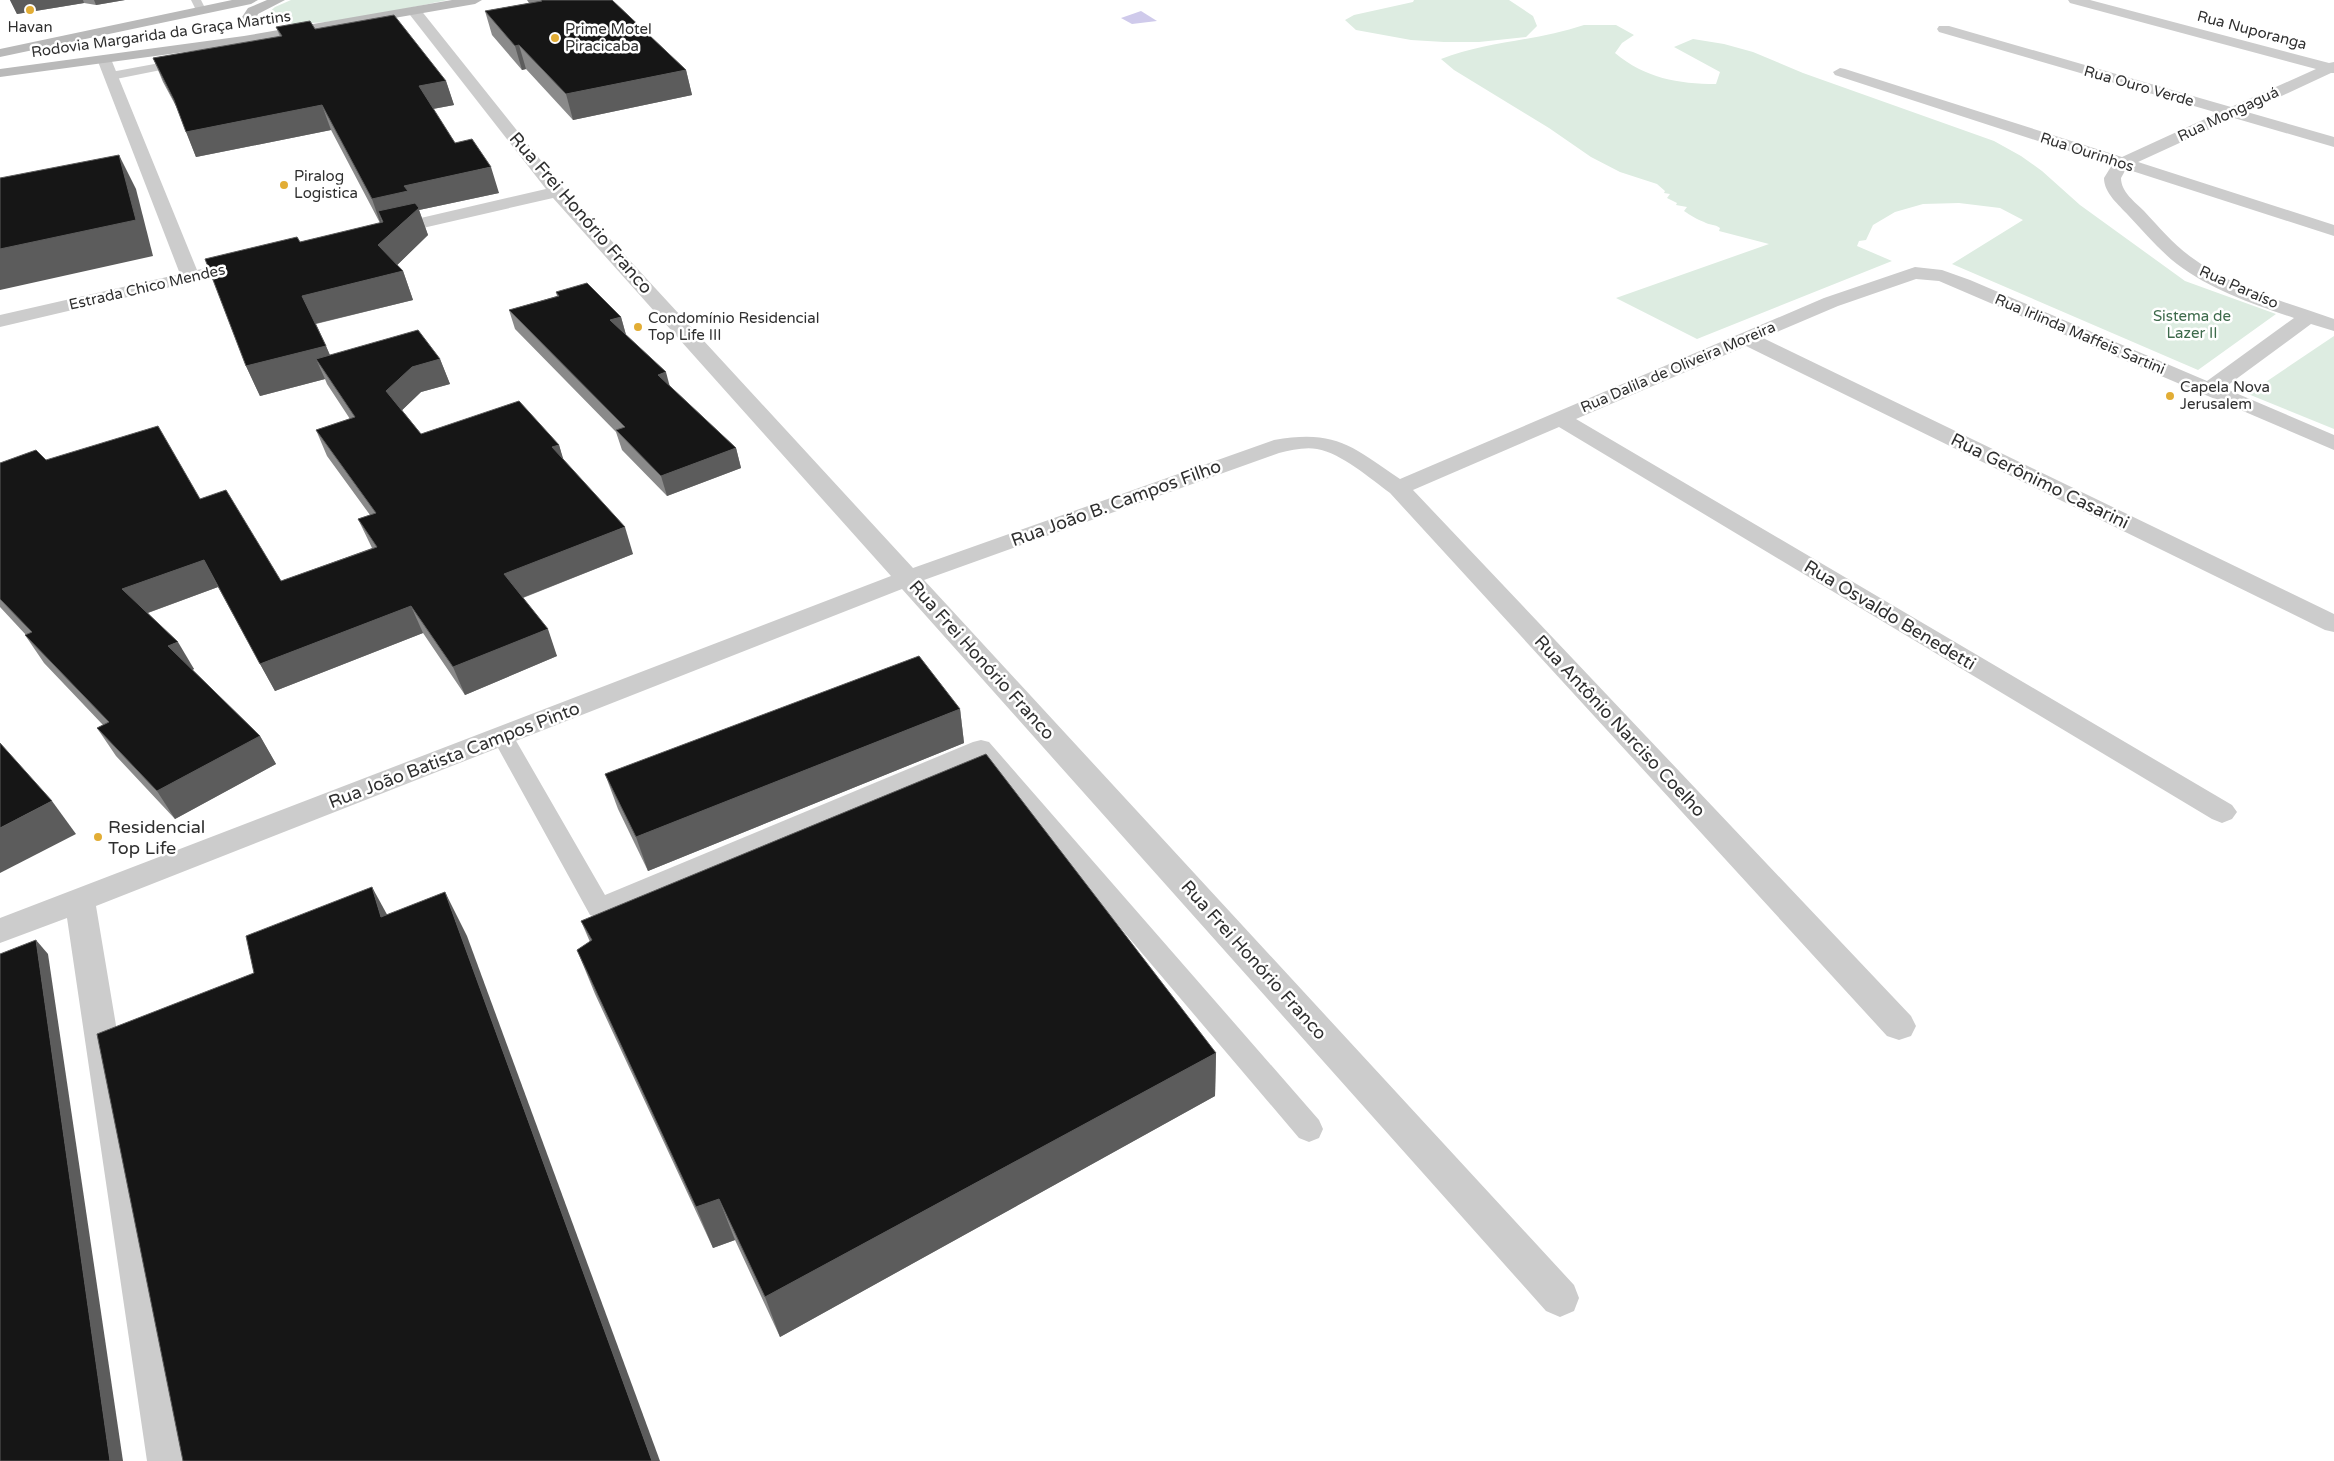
<svg xmlns="http://www.w3.org/2000/svg" width="2334" height="1461" font-family="'Varela Round',sans-serif">
<style>
.green{fill:#ddece1}
.water{fill:#cfcaeb}
.lines{fill:none;stroke-linecap:round;stroke-linejoin:round}
.service{fill:#ccc;fill-rule:evenodd}
.minor{fill:#ccc;fill-rule:evenodd}
.secondary{fill:#b9b9b9;fill-rule:evenodd}
.wall{fill:#8a8a8a}
.shaded-wall{fill:#5c5c5c}
.building{fill:#161616;stroke:#5c5c5c}
.poi-dot{fill:#e2ad35;stroke:#fff;stroke-width:2}
.labels{text-anchor:middle;stroke-width:5;stroke-linejoin:round;paint-order:stroke}
.far-poi-label{font-size:15px;fill:#2f2f2f;stroke:#fff;text-anchor:start}
.far-street-label{font-size:15px;fill:#2f2f2f;stroke:#fff}
.far-park-label{font-size:15px;fill:#3d6a4b;stroke:#fff}
.street-label{font-size:18px;fill:#2f2f2f;stroke:#fff}
.poi-label{font-size:18px;fill:#2f2f2f;stroke:#fff;text-anchor:start}
</style>
<rect width="100%" height="100%" fill="#fff"/>
<g class="green">
<path d="M 291,0 L 448,0 C 416,6 290,36 268,18 L 267,14 L 275,7 Z"/>
<path d="M 1414,0 L 1509,0 L 1533,16 L 1537,26 L 1526,37 L 1479,42 L 1444,42 L 1411,40 L 1356,30 L 1345,20 L 1354,15 L 1413,2 Z"/>
<path d="M 1584,25 L 1616,25 L 1634,35 L 1622,43 L 1615,53 C 1645,78 1678,84 1716,84 L 1720,72 L 1674,47 L 1693,39 L 1724,44 L 1753,52 L 1803,73 L 1994,141 L 2021,156 L 2042,171 L 2080,205 L 2185,281 L 2276,314 L 2198,370 L 1952,264 L 2023,220 L 2000,208 L 1959,203 L 1923,204 L 1895,212 L 1873,225 L 1866,240 L 1859,241 L 1857,246 L 1892,261 L 1697,339 L 1616,298 L 1769,244 L 1719,231 L 1720,228 C 1715,224 1709,225 1704,222 C 1698,220 1690,215 1684,211 L 1687,207 L 1676,205 L 1677,203 L 1667,198 L 1670,194 L 1664,193 L 1665,191 L 1657,184 L 1620,172 L 1591,157 L 1549,128 L 1454,70 L 1441,59 C 1487,41 1537,41 1584,25 Z"/>
<path d="M 2334,336 L 2334,429 L 2248,394 Z"/>
</g>
<path class="water" d="M 1141,11 L 1157,21 L 1132,24 L 1121,18 Z"/>
<g class="lines">
<g class="service">
<path d="M 191,0 L 201,0 L 206,10 L 205,12 L 197,12 Z"/>
<path d="M 187,58 L 191,60 L 193,62 L 191,64 L 111,80 L 105,76 L 111,72 Z"/>
<path d="M 503,729 L 511,732 L 605,895 L 973,742 L 981,740 L 989,742 L 1319,1120 L 1323,1129 L 1319,1138 L 1309,1142 L 1299,1138 L 977,759 L 599,918 L 590,915 L 492,737 L 495,732 Z"/>
</g>
<g class="minor">
<path d="M 2068,0 L 2090,0 L 2329,63 L 2334,62 L 2334,73 L 2331,73 L 2247,112 L 2334,137 L 2334,147 L 2234,118 L 2138,162 L 2334,225 L 2334,236 L 2126,169 L 2121,178 C 2121,192 2135,202 2144,211 C 2159,227 2173,244 2191,257 C 2233,288 2285,302 2334,319 L 2334,331 L 2311,324 L 2224,388 L 2334,435 L 2334,450 L 1939,281 L 1916,279 L 1838,306 L 1763,338 L 2334,614 L 2334,632 L 2325,630 L 1746,346 L 1576,419 L 2232,805 L 2237,812 L 2232,819 L 2222,823 L 2212,819 L 1559,427 L 1413,490 L 1911,1016 L 1916,1026 L 1911,1036 L 1899,1040 L 1887,1036 L 1390,493 C 1371,479 1341,453 1317,449 C 1305,447 1291,450 1279,453 L 924,580 L 1574,1285 L 1579,1298 L 1574,1311 L 1560,1317 L 1546,1311 L 902,589 L 96,906 L 189,1461 L 147,1461 L 67,918 L 0,943 L 0,918 L 891,576 L 553,198 L 388,236 L 382,235 L 379,231 L 382,227 L 546,189 L 410,15 L 408,12 L 410,9 L 420,9 L 563,188 L 913,568 L 1274,440 C 1335,429 1352,446 1400,479 L 1824,298 L 1915,267 L 1942,270 L 1970,280 L 2207,381 L 2294,318 C 2253,304 2211,290 2177,264 C 2159,250 2144,232 2128,215 C 2119,205 2104,193 2104,178 L 2112,165 L 1835,75 L 1833,72 L 1840,68 L 1845,69 L 2122,157 L 2218,113 L 1939,32 L 1937,29 L 1939,26 L 1949,26 L 2231,107 L 2316,69 L 2070,3 Z"/>
<path d="M 104,55 L 111,59 L 197,270 L 247,259 L 253,260 L 256,264 L 253,268 L 247,269 L 0,327 L 0,315 L 180,274 L 97,59 Z"/>
</g>
<g class="secondary">
<path d="M 232,0 L 258,0 L 251,4 L 0,57 L 0,49 Z"/>
<path d="M 267,0 L 285,0 L 258,14 L 256,19 L 262,24 L 260,27 L 255,28 L 244,24 L 242,17 L 248,8 Z"/>
<path d="M 452,0 L 482,0 L 475,4 L 244,44 L 0,77 L 0,69 L 244,36 Z"/>
</g>
</g>
<g class="wall">
<path d="M 10,0 L 125,0 L 96,5 L 84,3 L 17,14 Z"/>
<path d="M 527,0 L 612,0 L 686,70 L 692,95 L 573,120 L 526,69 L 522,70 L 492,35 L 485,11 L 529,3 Z"/>
<path d="M 276,27 L 315,29 L 446,81 L 454,105 L 433,109 L 455,143 L 499,193 L 419,210 L 428,235 L 397,265 L 403,271 L 413,300 L 316,324 L 330,355 L 440,359 L 450,384 L 421,392 L 402,410 L 421,434 L 559,445 L 563,460 L 633,554 L 523,598 L 557,656 L 465,695 L 423,633 L 275,691 L 218,587 L 148,613 L 194,669 L 192,670 L 260,736 L 276,764 L 175,819 L 116,756 L 97,728 L 103,725 L 44,663 L 25,635 L 26,635 L 0,607 L 0,463 L 46,460 L 200,499 L 281,581 L 372,548 L 358,519 L 370,515 L 327,456 L 316,430 L 350,419 L 327,384 L 325,379 L 260,396 L 246,366 L 300,242 L 380,223 L 331,130 L 196,157 L 178,110 L 163,82 L 153,58 L 280,37 Z"/>
<path d="M 556,292 L 621,317 L 626,335 L 669,385 L 736,448 L 741,468 L 667,496 L 622,450 L 616,432 L 515,329 L 509,310 L 557,296 Z"/>
<path d="M 960,709 L 964,743 L 648,871 L 618,809 L 605,774 Z"/>
<path d="M 581,921 L 1216,1053 L 1215,1096 L 780,1337 L 735,1240 L 713,1248 L 595,994 L 577,950 L 590,942 Z"/>
</g>
<g class="shaded-wall">
<path d="M 10,0 L 83,0 L 84,3 L 17,14 Z"/>
<path d="M 94,0 L 125,0 L 96,5 Z"/>
<path d="M 519,45 L 526,69 L 522,70 L 515,46 Z"/>
<path d="M 686,70 L 692,95 L 573,120 L 566,94 Z"/>
<path d="M 446,81 L 454,105 L 427,110 L 419,86 Z"/>
<path d="M 322,105 L 331,130 L 196,157 L 186,132 Z"/>
<path d="M 119,155 L 136,189 L 153,256 L 0,290 L 0,249 Z"/>
<path d="M 491,167 L 499,193 L 419,210 L 428,235 L 389,273 L 378,245 L 406,220 L 378,211 L 383,225 L 381,225 L 372,199 L 404,186 Z"/>
<path d="M 403,271 L 413,300 L 314,324 L 302,296 Z"/>
<path d="M 621,317 L 626,335 L 610,320 Z"/>
<path d="M 326,346 L 338,375 L 316,359 L 325,379 L 260,396 L 246,366 Z"/>
<path d="M 440,359 L 450,384 L 421,392 L 396,416 L 386,391 L 412,367 Z"/>
<path d="M 666,372 L 671,391 L 658,375 Z"/>
<path d="M 559,445 L 567,471 L 552,447 Z"/>
<path d="M 736,448 L 741,468 L 667,496 L 661,476 Z"/>
<path d="M 625,527 L 633,554 L 514,601 L 504,574 Z"/>
<path d="M 204,560 L 218,587 L 139,616 L 122,589 Z"/>
<path d="M 411,606 L 423,633 L 275,691 L 260,664 Z"/>
<path d="M 548,629 L 557,656 L 465,695 L 453,667 Z"/>
<path d="M 178,642 L 194,669 L 184,674 L 168,646 Z"/>
<path d="M 960,709 L 964,743 L 648,871 L 636,837 Z"/>
<path d="M 260,736 L 276,764 L 175,819 L 157,791 Z"/>
<path d="M 52,801 L 76,834 L 0,873 L 0,828 Z"/>
<path d="M 372,887 L 396,931 L 381,917 Z"/>
<path d="M 445,892 L 467,936 L 660,1461 L 652,1461 Z"/>
<path d="M 36,940 L 48,954 L 123,1461 L 110,1461 Z"/>
<path d="M 1216,1053 L 1215,1096 L 780,1337 L 765,1297 Z"/>
<path d="M 719,1199 L 735,1240 L 713,1248 L 696,1207 Z"/>
</g>
<g class="building">
<path d="M 541,0 L 612,0 L 686,70 L 566,94 L 519,45 L 515,46 L 485,11 L 542,1 Z"/>
<path d="M 394,15 L 446,81 L 419,86 L 455,143 L 472,139 L 491,167 L 404,186 L 408,191 L 372,199 L 322,105 L 186,132 L 174,100 L 153,58 L 282,36 L 276,27 L 310,21 L 315,29 Z"/>
<path d="M 119,155 L 136,220 L 0,249 L 0,178 Z"/>
<path d="M 415,203 L 419,208 L 378,245 L 403,271 L 302,296 L 326,346 L 246,366 L 205,259 L 297,237 L 300,242 L 383,222 L 378,211 Z"/>
<path d="M 587,283 L 621,317 L 610,320 L 666,372 L 658,375 L 736,448 L 661,476 L 616,430 L 625,427 L 509,310 L 559,296 L 556,292 Z"/>
<path d="M 418,330 L 440,359 L 412,367 L 386,391 L 421,434 L 519,401 L 559,445 L 552,447 L 625,527 L 504,574 L 548,629 L 453,667 L 411,606 L 260,664 L 204,560 L 122,589 L 178,642 L 168,646 L 260,736 L 157,791 L 97,728 L 109,722 L 25,635 L 32,632 L 0,599 L 0,463 L 36,450 L 46,460 L 158,426 L 200,499 L 226,490 L 281,581 L 377,547 L 358,519 L 376,513 L 316,430 L 355,417 L 316,359 Z"/>
<path d="M 919,656 L 960,709 L 636,837 L 605,774 Z"/>
<path d="M 0,743 L 52,801 L 0,828 Z"/>
<path d="M 986,754 L 1216,1053 L 765,1297 L 719,1199 L 696,1207 L 577,950 L 592,940 L 581,921 Z"/>
<path d="M 372,887 L 381,917 L 445,892 L 652,1461 L 183,1461 L 97,1034 L 254,973 L 246,936 Z"/>
<path d="M 36,940 L 110,1461 L 0,1461 L 0,954 Z"/>
</g>
<g class="poi-dot">
<circle cx="30" cy="10" r="5"/>
<circle cx="555" cy="38" r="5"/>
<circle cx="284" cy="185" r="5"/>
<circle cx="638" cy="327" r="5"/>
<circle cx="2170" cy="396" r="5"/>
<circle cx="98" cy="837" r="5"/>
</g>
<g class="labels">
<g class="far-poi-label">
<text x="30" y="32" text-anchor="middle">Havan</text>
<text x="565" y="34">Prime Motel<tspan x="565" dy="17">Piracicaba</tspan></text>
<text x="294" y="181">Piralog<tspan x="294" dy="17">Logistica</tspan></text>
<text x="648" y="323">Condomínio Residencial<tspan x="648" dy="17">Top Life III</tspan></text>
<text x="2180" y="392">Capela Nova<tspan x="2180" dy="17">Jerusalem</tspan></text>
</g>
<g class="far-street-label">
<text transform="translate(2252 30) rotate(15)" y="5">Rua Nuporanga</text>
<text transform="translate(161 34) rotate(-8)" y="5">Rodovia Margarida da Graça Martins</text>
<text transform="translate(2139 86) rotate(16)" y="5">Rua Ouro Verde</text>
<text transform="translate(2228 114) rotate(-25)" y="5">Rua Mongaguá</text>
<text transform="translate(2087 152) rotate(18)" y="5">Rua Ourinhos</text>
<text transform="translate(147 287) rotate(-13)" y="5">Estrada Chico Mendes</text>
<text transform="translate(2239 287) rotate(24)" y="5">Rua Paraíso</text>
<text transform="translate(2080 334) rotate(23)" y="5">Rua Irlinda Maffeis Sartini</text>
<text transform="translate(1678 367) rotate(-23)" y="5">Rua Dalila de Oliveira Moreira</text>
</g>
<g class="far-park-label">
<text x="2192" y="321">Sistema de<tspan x="2192" dy="17">Lazer II</tspan></text>
</g>
<g class="street-label">
<text transform="translate(581 213) rotate(49)" y="6">Rua Frei Honório Franco</text>
<text transform="translate(2040 481) rotate(26)" y="6">Rua Gerônimo Casarini</text>
<text transform="translate(1116 503) rotate(-20)" y="6">Rua João B. Campos Filho</text>
<text transform="translate(1890 615) rotate(31)" y="6">Rua Osvaldo Benedetti</text>
<text transform="translate(982 660) rotate(48)" y="6">Rua Frei Honório Franco</text>
<text transform="translate(1620 726) rotate(47)" y="6">Rua Antônio Narciso Coelho</text>
<text transform="translate(454 755) rotate(-21)" y="6">Rua João Batista Campos Pinto</text>
<text transform="translate(1254 960) rotate(48)" y="6">Rua Frei Honório Franco</text>
</g>
<g class="poi-label">
<text x="108" y="833">Residencial<tspan x="108" dy="21">Top Life</tspan></text>
</g>
</g>
</svg>
